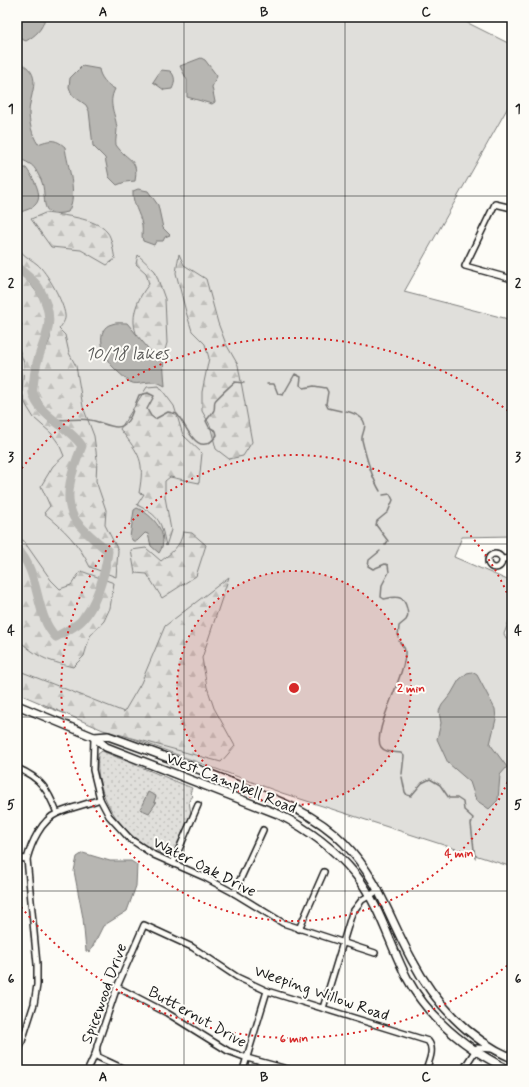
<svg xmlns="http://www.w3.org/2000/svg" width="529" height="1087" font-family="Mynerve,sans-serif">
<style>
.grass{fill:#e0dfdb;stroke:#7e7e7c}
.forest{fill:url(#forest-firs);stroke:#7e7e7c}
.park{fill:url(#park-dots);stroke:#7e7e7c}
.water{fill:#b7b6b2;stroke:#797876}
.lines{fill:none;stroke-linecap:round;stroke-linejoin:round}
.stream{stroke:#797876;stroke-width:1.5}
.river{stroke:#b7b6b2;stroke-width:9}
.street-casing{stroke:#1c1c1c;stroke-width:8}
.secondary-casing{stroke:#1c1c1c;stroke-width:10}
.street{stroke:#fdfcf7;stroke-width:5}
.secondary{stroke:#fdfcf7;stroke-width:7}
.grid{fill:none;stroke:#1c1c1c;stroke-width:1;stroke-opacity:0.55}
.ring{fill:none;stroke:#d62828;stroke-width:2;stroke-dasharray:2 4}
.labels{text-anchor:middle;stroke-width:4;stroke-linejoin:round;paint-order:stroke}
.street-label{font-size:16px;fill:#1c1c1c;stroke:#fdfcf7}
.water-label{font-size:17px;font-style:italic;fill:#5a5a58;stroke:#fdfcf7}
.centre{fill:#d62828;stroke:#fdfcf7;stroke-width:2}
.ring-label{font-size:12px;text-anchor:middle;font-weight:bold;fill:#d62828;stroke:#fdfcf7;stroke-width:4;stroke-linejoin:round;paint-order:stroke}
.neatline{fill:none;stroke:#1c1c1c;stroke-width:1.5}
.grid-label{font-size:13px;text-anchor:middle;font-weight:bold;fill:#1c1c1c}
</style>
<defs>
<pattern id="forest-firs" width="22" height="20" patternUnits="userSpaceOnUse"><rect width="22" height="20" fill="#e0dfdb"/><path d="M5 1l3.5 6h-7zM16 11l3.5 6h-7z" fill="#c0bfbb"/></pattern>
<pattern id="park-dots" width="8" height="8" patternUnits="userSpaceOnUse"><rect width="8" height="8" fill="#e0dfdb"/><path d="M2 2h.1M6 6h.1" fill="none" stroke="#c0bfbb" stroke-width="1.8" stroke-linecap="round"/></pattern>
</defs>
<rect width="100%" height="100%" fill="#fdfcf7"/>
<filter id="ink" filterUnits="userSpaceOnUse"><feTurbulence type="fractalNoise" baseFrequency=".025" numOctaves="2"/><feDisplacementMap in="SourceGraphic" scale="8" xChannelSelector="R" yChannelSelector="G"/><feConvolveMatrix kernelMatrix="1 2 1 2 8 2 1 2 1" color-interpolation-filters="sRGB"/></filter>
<g filter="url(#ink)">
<path class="grass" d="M 17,17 L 456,17 L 512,45 L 512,100 L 404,292 L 512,320 L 512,536 L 462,537 L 454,557 L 512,582 L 512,617 L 510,618 L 504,634 L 512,649 L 512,867 L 282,793 L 44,706 L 17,687 Z"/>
<g class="forest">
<path d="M 45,213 C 62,215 96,218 107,232 C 112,237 113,251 115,259 L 107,265 L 81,250 L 51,247 L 31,219 Z"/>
<path d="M 17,246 C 25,258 27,256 37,264 C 47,272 64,303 65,315 C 66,320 62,325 59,329 L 65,335 L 69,353 L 76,366 L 83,407 L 94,436 L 97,459 L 96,481 L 106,510 L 105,525 L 118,550 L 116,577 L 90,567 C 79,544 64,529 44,513 L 50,506 L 41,486 L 53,466 L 64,456 L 59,444 L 51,433 L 34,418 L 26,405 L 22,393 L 24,363 L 17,343 L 17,336 L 22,324 L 17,321 L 17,271 C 31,283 44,298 46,317 C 47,332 39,345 35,359 C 24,391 32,415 63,430 L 56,418 L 47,412 L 35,391 L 38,366 L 50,339 L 52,317 L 49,305 L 42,287 L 17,262 Z"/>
<path d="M 179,254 L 184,265 L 206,279 L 218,323 L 226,344 L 238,365 L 252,442 L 243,456 L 229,459 L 216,449 L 210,425 L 202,411 L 202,392 L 209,358 L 205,344 L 192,331 L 186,312 L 176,273 Z"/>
<path d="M 138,255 L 155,271 L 165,299 L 167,343 L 163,357 L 156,358 C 150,351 139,342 136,333 C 130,315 138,298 149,284 L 146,273 L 136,264 Z"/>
<path d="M 159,386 L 174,406 L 183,435 L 202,453 L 199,483 L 170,477 L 165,481 L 165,497 L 171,530 L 166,546 C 161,522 160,516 137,505 L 144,494 L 139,493 C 145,460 140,455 120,429 L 147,387 Z"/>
<path d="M 183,532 L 192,533 L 206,545 L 196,576 L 162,598 L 147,574 L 135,573 L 131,550 L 146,548 L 161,561 C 171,553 181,546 183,532 Z"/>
<path d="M 17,539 L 23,540 L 51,580 L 60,589 L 71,585 L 81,571 L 114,583 L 110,608 L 104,621 L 90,636 L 84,656 L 73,667 C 45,660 39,658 17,639 Z"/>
<path d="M 229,577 L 202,658 L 207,687 L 214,708 L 235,746 L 221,762 L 103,730 L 17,693 L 17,670 L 124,712 L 141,683 L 165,626 Z"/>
</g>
<path class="park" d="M 102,751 L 192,788 L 190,793 L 193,796 L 189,801 L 191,814 L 172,855 C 166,857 160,852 155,850 C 119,834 94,793 98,754 Z"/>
<g class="water">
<path d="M 17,17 L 45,17 L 45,18 C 42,30 36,35 26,41 L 19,38 Z"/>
<path d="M 201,58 L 205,60 L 217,76 L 212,87 L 215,102 L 212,104 L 187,97 L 187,80 L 180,66 Z"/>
<path d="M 17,61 C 45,74 30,91 29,112 C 29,121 32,136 38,144 C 49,140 55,138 65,147 C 67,166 79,193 68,212 C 33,220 51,194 39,176 C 37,172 34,166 30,164 C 26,161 20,160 17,156 Z"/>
<path d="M 82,66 L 99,69 C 100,77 107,85 115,89 C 107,104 116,114 117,129 C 117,134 115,140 116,145 C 128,162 139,158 135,181 L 125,182 L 117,185 L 109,177 L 105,158 L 93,146 L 89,111 L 86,105 L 72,95 L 69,87 L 70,78 Z"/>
<path d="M 161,70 L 170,71 C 176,76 175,83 172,89 L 164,90 L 153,82 Z"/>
<path d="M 21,168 L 26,168 C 32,176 45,196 35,205 C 32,209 25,210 21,212 L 17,203 L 17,172 Z"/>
<path d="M 138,189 L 148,191 L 158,205 L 163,228 L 170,235 L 165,237 L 163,241 L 156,241 L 154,245 L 143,241 C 141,235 143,231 142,225 C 140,213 132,204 133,191 Z"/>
<path d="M 127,323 L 152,353 L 156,358 L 163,359 L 165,386 C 151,377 138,387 130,382 C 124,378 117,371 112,366 C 103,357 94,328 112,324 C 116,322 122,323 127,323 Z"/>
<path d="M 137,508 C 153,515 171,535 159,553 L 151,546 L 148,534 L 145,533 L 137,541 L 133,541 L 130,537 L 134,510 Z"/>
<path d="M 472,672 L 477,675 L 495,709 L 496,719 L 490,744 L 507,767 L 500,775 L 498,800 L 489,809 L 476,800 L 470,782 L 448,763 L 437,739 L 441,723 L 439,711 L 442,705 L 451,694 L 459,680 L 467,673 Z"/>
<path d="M 148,792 L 156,796 L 154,802 L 156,803 L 149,813 L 140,809 Z"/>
<path d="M 83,853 L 110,861 L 131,861 L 137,865 L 136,886 L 127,911 L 103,926 L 90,952 L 86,951 L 83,918 L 74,871 L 77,857 Z"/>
</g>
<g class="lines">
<g class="stream">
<path d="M 267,384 L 274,384 L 278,394 L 283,395 L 295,374 L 301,377 L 300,385 L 304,388 L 314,386 L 326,388 L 328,392 L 326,404 L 328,408 L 341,411"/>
<path d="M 135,405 L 139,395 L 148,393 L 154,396 L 147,409 L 151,416 L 155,419 L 168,412 L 177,414 C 187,426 198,461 217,435 L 216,431 L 209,427 L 206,421 C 208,418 212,414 214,410 C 215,407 214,404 215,401 C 216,399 233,383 235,382 L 244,383"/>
<path d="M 346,411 C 351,412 362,416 364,422 C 367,428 361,434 362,440 C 366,457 371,476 380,491"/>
<path d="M 53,419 C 65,421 78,418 90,420 C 98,421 109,427 117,427 C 126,427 131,417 133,410"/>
<path d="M 383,495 L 390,494 L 393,500 L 388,512 L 377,521 L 376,525 L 388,541 L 385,545"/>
<path d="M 380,551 L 369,560 L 368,566 L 373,569 L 385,564 L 388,565 L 389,572 L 382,585 L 381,597 L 384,599 C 389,598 395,596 400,598 C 406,600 410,615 406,620 C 404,622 401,624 399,626 L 398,637"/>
<path d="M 399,641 C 401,645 405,646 405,651 C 407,674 371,732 381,747 C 385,753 394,752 401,753 L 404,756 L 402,774"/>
<path d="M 402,777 L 405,792 L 407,795 L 411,796 L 422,783 L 430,779 L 440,785 L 449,798 L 457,798 L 463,802 L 464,810 L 473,818 L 471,824 L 475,858"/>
</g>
<path class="river" d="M 17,266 C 23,274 34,279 39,288 C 62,329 38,340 34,378 C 34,382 32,389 33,393 C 38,416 69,426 82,446 C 73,468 61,499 76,521 C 84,532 98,542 108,551 C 106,571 96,608 80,622 C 73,628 64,632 56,637 C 34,615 41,573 17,549"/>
<g class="street-casing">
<g id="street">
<path d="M 512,208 L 495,204 L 465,266 L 512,279"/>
<circle cx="495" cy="561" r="7"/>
<path d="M 502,559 L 512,558"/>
<path d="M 94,737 L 93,770 L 100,799 L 109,816 L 130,839 L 154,855 L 204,877 L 234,893 L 283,923 L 375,953"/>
<path d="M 17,768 C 41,778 48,790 57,813"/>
<path d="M 17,858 L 27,859"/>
<path d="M 173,863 L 198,805"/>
<path d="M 234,893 L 263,830"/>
<path d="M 299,929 L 324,872"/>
<path d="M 117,987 L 167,1013 L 228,1051 L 247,1058 L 291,1070"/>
<path d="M 323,1008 L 352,913 L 362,900 L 379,890"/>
<path d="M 97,1052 L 98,1057 L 126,1070"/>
<path d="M 17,1057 L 34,1004 L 37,985 L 37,964 L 27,859 C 31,844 41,820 58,813 C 71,807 86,805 100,799"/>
<path d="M 88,1070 C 91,1062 97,1053 97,1046 L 117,987 L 144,925 L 192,947 L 237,977 L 267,991 L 428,1041 C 435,1049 429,1061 426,1070"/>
<path d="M 243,1070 L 267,991"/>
<path d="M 470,1070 L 466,1068 L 466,1065 L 477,1048 L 493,1049"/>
</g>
</g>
<g class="secondary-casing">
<g id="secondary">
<path d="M 17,705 L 94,737 L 106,747 L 278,814 C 308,829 334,848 356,875 C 379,904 390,945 407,978 C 429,1019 467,1049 509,1070"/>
<path d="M 94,737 L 108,736 C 150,751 192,766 233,783 C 273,798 314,812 344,843 C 379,879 389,918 412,960 C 434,1002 468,1039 512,1058"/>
</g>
</g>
<use href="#street" class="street"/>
<use href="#secondary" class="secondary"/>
</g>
</g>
<path class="grid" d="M 184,17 L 184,1070M 345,17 L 345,1070M 17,196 L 512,196M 17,370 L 512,370M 17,544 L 512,544M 17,717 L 512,717M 17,891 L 512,891"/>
<circle cx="294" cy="688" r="117" fill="#d62828" fill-opacity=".12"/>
<g class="ring">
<circle cx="294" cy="688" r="117"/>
<path d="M512 771A233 233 0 1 1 512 605"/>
<path d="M512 962A350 350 0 0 1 18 903M18 473A350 350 0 0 1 512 414"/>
</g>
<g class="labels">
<g class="street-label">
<text transform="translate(232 782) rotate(22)" y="6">West Campbell Road</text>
<text transform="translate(205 866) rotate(27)" y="6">Water Oak Drive</text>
<text transform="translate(322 992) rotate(19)" y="6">Weeping Willow Road</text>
<text transform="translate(103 993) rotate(-70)" y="6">Spicewood Drive</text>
<text transform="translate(198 1016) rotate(29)" y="6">Butternut Drive</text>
</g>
<g class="water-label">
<text x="127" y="359">10/18 lakes</text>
</g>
</g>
<circle cx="294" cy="688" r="6" class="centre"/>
<g class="ring-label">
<text x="411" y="692">2 min</text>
<text x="459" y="857">4 min</text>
<text x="294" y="1042">6 min</text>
</g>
<rect width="529" height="1087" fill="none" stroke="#fdfcf7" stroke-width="44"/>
<rect x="22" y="22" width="485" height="1043" class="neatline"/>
<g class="grid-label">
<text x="103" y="16">A</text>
<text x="264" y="16">B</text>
<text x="426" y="16">C</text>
<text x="11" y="113">1</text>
<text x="518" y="113">1</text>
<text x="11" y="287">2</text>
<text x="518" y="287">2</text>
<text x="11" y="461">3</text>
<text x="518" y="461">3</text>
<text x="11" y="635">4</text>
<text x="518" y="635">4</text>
<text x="11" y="809">5</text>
<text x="518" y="809">5</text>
<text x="11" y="983">6</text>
<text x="518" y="983">6</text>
<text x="103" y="1081">A</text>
<text x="264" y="1081">B</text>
<text x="426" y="1081">C</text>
</g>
</svg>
